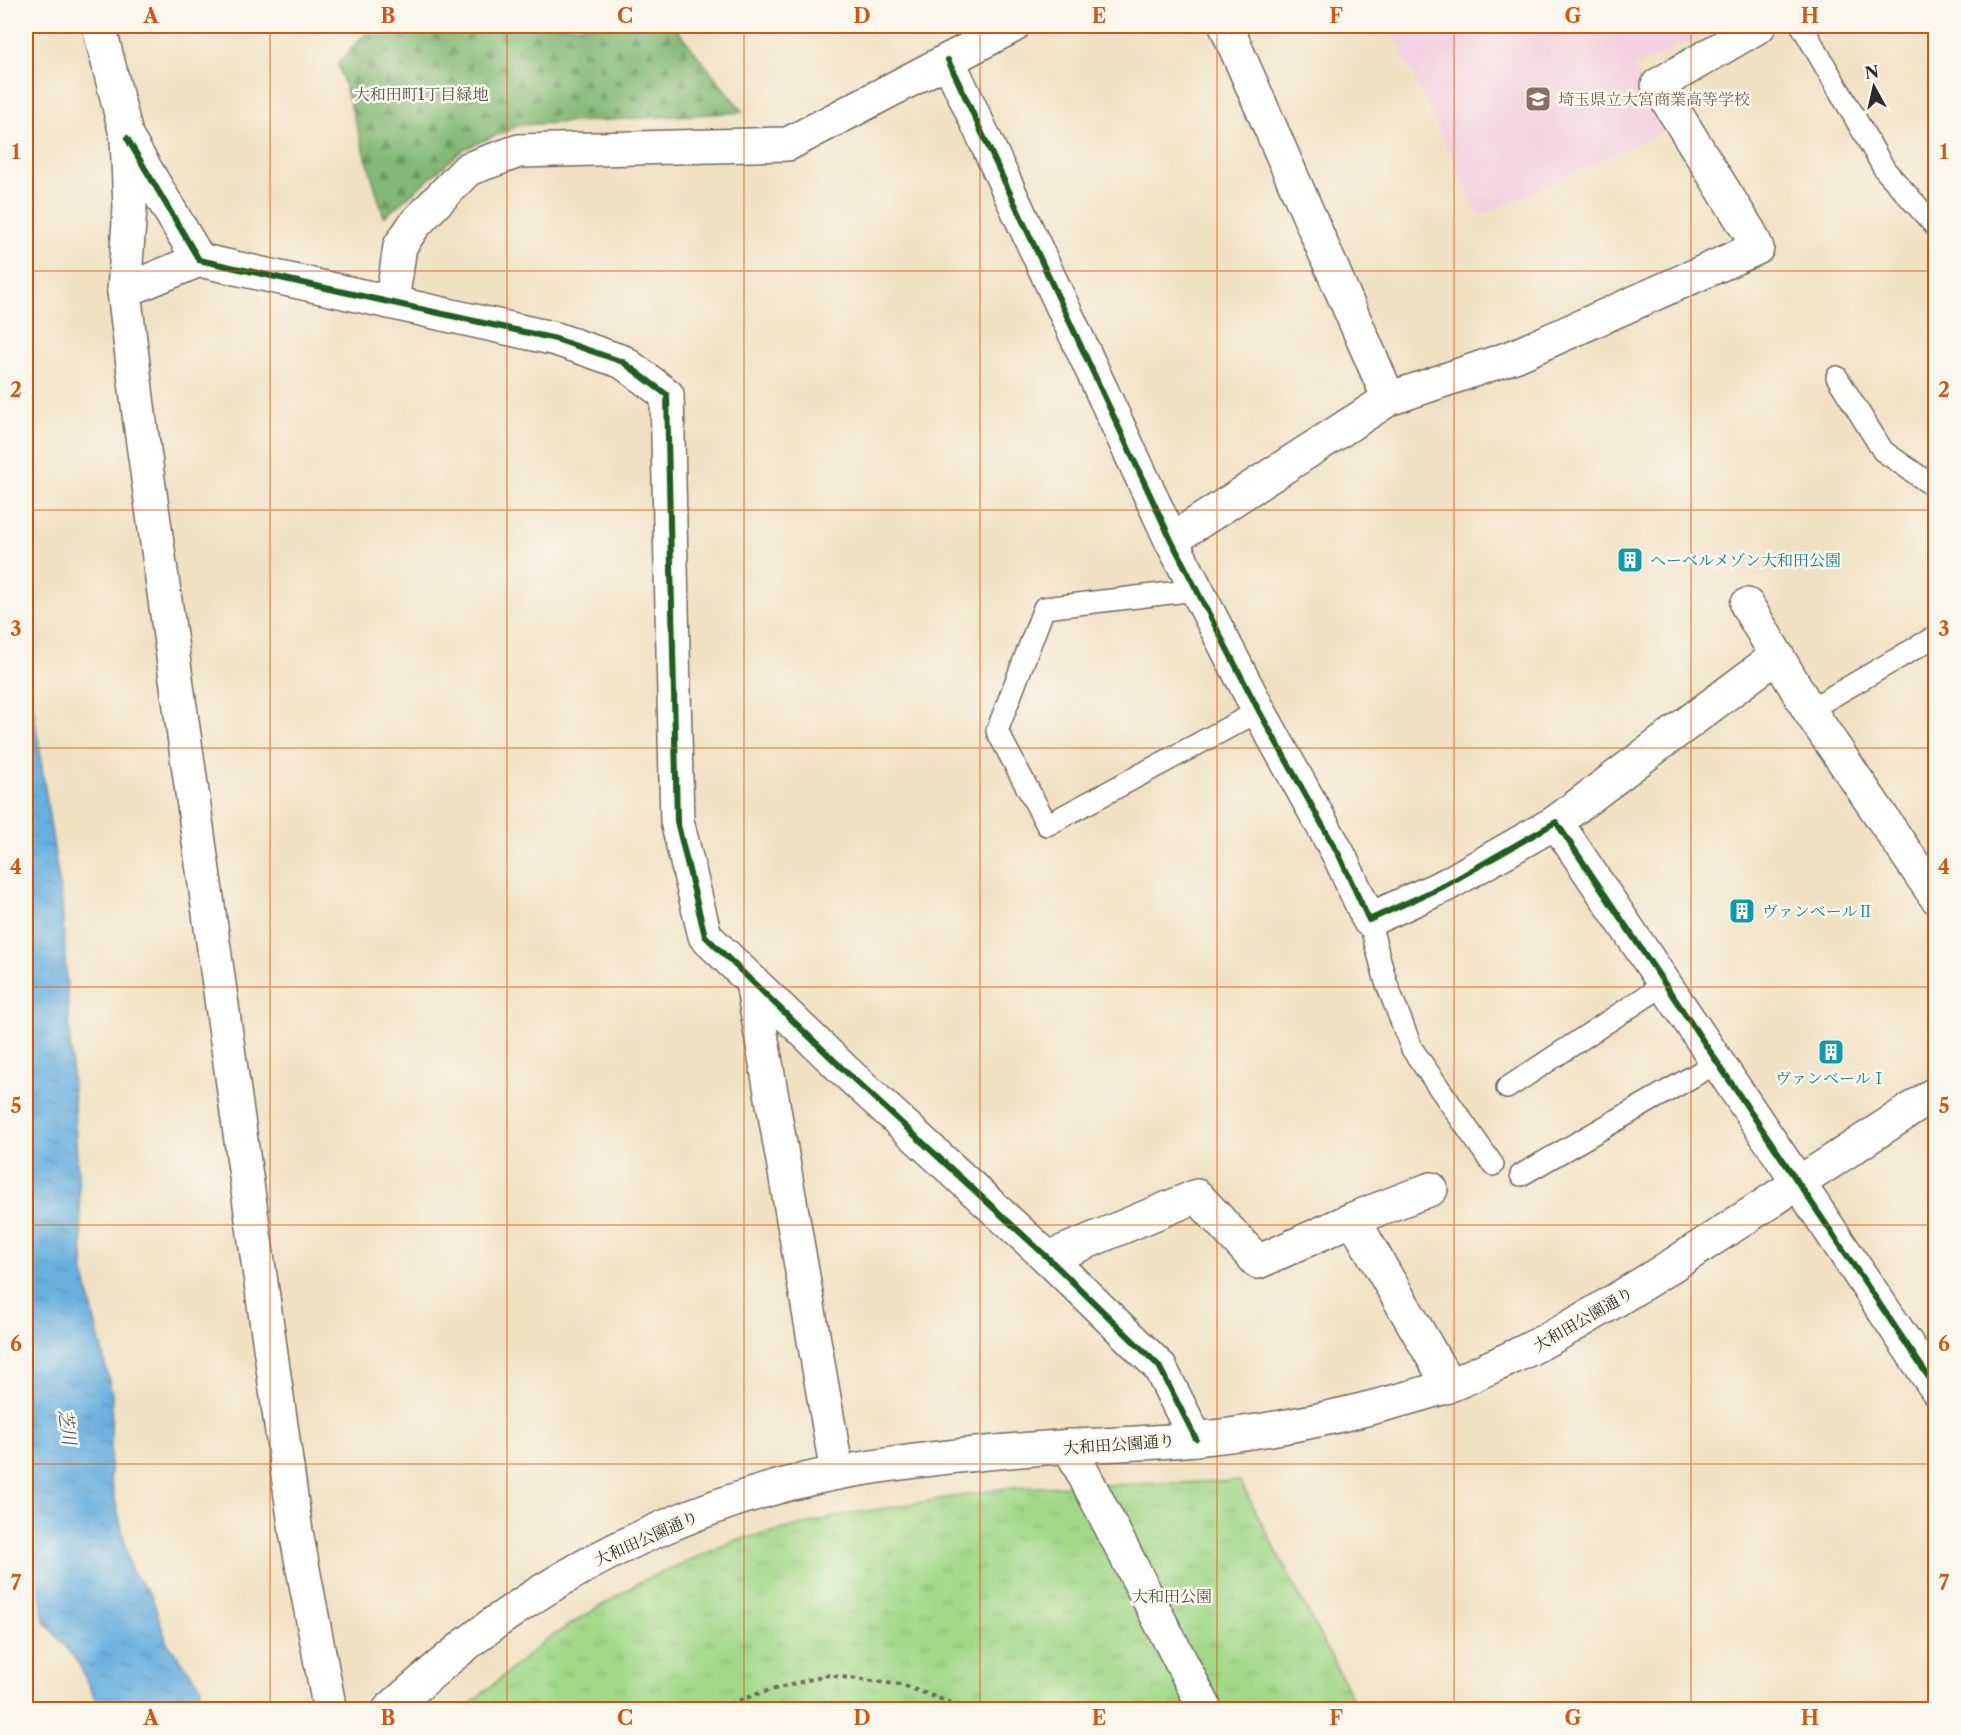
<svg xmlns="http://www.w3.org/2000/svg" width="1961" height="1735" font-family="'Libre Caslon Text','Noto Serif JP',serif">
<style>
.built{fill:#f3cfdf}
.forest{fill:url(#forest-firs);stroke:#567250;stroke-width:1.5}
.park{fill:url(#park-tufts);stroke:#67825a;stroke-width:1.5}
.water{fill:url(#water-ripples);stroke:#496d84;stroke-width:1.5}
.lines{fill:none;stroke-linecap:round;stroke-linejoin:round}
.service-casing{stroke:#706b60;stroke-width:24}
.minor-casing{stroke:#706b60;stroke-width:36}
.tertiary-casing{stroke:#706b60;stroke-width:36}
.path{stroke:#706b60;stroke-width:4;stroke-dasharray:4.5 4.5;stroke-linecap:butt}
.service{stroke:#fff;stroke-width:21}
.minor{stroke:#fff;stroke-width:33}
.tertiary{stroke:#fff;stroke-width:33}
.cycleway-casing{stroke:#fbf7ec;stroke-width:10}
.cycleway{stroke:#1b5e20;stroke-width:6}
.grid{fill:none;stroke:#d5540f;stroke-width:1.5;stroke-opacity:0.55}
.labels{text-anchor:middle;stroke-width:5;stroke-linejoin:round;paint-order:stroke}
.park-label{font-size:16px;fill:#495642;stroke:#fbf7ec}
.education-label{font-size:16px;fill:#785e54;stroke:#fbf7ec;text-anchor:start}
.culture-label{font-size:16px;fill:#0d838f;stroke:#fbf7ec;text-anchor:start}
.street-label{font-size:16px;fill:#2b2b2b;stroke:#fbf7ec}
.water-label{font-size:18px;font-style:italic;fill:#40596a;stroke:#fbf7ec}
.neatline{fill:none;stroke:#d5540f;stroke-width:2}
.grid-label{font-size:20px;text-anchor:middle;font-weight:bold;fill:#d5540f}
</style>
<defs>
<pattern id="forest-firs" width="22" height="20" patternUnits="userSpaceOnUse" patternTransform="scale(1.5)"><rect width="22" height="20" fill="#82b875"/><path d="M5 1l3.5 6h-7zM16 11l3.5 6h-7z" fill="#6b9660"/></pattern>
<pattern id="park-tufts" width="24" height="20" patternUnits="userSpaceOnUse" patternTransform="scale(1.5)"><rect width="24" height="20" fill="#a3d889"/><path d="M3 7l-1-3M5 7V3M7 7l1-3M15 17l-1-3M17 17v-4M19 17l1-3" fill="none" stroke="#8cba76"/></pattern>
<pattern id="water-ripples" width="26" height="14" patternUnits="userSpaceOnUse" patternTransform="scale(1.5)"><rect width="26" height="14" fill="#67afde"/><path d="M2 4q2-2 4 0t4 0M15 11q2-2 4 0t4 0" fill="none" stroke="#558fb4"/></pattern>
</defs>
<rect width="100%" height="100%" fill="#fbf7ec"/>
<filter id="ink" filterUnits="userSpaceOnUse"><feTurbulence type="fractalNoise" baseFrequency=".0167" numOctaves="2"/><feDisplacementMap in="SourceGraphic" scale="12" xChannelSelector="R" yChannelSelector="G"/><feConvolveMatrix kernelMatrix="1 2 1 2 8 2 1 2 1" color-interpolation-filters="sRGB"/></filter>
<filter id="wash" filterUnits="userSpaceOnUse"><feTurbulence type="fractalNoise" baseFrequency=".008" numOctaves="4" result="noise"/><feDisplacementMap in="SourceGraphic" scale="24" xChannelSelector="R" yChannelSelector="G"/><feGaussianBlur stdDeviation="1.35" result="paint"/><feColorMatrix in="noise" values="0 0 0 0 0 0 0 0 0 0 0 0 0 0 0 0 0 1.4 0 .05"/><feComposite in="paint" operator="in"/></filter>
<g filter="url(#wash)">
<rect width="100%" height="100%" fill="#f0e1c3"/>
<path class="built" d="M 1390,26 L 1717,26 L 1634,68 L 1668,129 L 1480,216 Z"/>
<path class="forest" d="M 372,26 L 674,26 L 743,112 L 520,125 L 464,149 L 384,217 L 338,64 Z"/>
<path class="park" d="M 1240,1481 L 1358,1709 L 463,1710 L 547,1639 L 640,1582 L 734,1541 L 843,1515 L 1008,1488 Z"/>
<path class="water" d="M 26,658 L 62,904 L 84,1275 L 112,1394 L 110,1478 L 131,1570 L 152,1597 L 167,1643 L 200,1685 L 203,1709 L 100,1709 L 78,1662 L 44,1621 L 26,1489 Z"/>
</g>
<g filter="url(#ink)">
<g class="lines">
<g class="service-casing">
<g id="service">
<path d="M 1802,26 L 1885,170 L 1936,227"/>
<path d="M 1837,377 L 1883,451 L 1936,488"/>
<path d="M 1196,590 L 1044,608 L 997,731 L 1047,825 L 1259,711"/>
<path d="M 1809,710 L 1936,636"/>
<path d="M 1369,920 L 1386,982 L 1412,1049 L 1493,1165"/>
<path d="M 1507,1088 L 1665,984"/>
<path d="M 1521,1175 L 1718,1062"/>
</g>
</g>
<g class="minor-casing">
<g id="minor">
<path d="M 99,26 L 127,138 L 130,208 L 124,291 L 140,422 L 296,1532 L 328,1700 L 328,1710"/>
<path d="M 1226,26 L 1389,399"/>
<path d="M 948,60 L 1171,540 L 1259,711 L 1339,855 L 1369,920 L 1446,885 L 1556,822 L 1936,1388"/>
<path d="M 127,138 L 199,260 L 556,339 L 623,362 L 667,395 L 677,821 L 705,936 L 845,1071 L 1048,1258 L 1159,1366 L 1196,1439"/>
<path d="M 124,291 L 199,260"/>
<path d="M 392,302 L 400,246 L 415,224 L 468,169 L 519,151 L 788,144 L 1013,26"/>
<path d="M 1171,540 L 1389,399 L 1515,356 L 1757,248 L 1750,233 L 1658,85 L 1759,26"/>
<path d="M 1747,605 L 1809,710 L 1936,897"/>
<path d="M 1556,822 L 1777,656"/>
<path d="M 752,982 L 837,1473"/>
<path d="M 1353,1219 L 1431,1189"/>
<path d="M 1048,1258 L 1197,1196 L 1258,1262 L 1353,1219 L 1449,1385"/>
<path d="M 1069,1446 L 1206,1710"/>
</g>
</g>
<g class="tertiary-casing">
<path id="tertiary" d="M 389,1710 C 428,1676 466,1642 509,1613 C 604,1547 722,1495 837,1473 C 915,1459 996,1451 1075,1446 C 1115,1444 1155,1443 1194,1439 C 1279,1431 1364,1412 1445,1387 C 1458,1382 1471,1376 1484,1370 C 1550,1342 1610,1304 1671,1266 C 1759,1209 1848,1151 1936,1093"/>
</g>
<path class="path" d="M 713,1710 L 760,1693 L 827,1675 L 902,1685 L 971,1710"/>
<use href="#service" class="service"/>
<use href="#minor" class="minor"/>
<use href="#tertiary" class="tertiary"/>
<g class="cycleway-casing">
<g id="cycleway">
<path d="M 948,60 L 1171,540 L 1259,711 L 1339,855 L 1369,920 L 1446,885 L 1556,822 L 1936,1388"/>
<path d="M 127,138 L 199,260 L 556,339 L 623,362 L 667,395 L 677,821 L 705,936 L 845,1071 L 1048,1258 L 1159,1366 L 1196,1439"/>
</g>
</g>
<use href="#cycleway" class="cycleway"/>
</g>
</g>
<path class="grid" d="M 270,26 L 270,1710M 507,26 L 507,1710M 744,26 L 744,1710M 980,26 L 980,1710M 1217,26 L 1217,1710M 1454,26 L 1454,1710M 1691,26 L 1691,1710M 26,271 L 1936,271M 26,510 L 1936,510M 26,748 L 1936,748M 26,987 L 1936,987M 26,1225 L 1936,1225M 26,1464 L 1936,1464"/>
<defs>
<g id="school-square" transform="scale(1.35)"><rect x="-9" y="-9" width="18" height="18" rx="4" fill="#8d6e63" stroke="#fbf7ec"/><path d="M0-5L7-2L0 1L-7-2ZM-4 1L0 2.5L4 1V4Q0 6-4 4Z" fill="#fff"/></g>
<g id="building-square" transform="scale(1.35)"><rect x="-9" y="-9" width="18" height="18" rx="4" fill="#0f9aa8" stroke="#fbf7ec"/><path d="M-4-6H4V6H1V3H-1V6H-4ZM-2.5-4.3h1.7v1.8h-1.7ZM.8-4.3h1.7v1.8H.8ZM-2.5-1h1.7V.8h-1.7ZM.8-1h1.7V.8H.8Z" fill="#fff"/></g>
</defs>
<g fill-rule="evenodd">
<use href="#school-square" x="1538" y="99"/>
<use href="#building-square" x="1630" y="560"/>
<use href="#building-square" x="1742" y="911"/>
<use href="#building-square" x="1831" y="1052"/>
</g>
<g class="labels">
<g class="park-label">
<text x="421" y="100">大和田町1丁目緑地</text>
<text x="1172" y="1602">大和田公園</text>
</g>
<g class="education-label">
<text x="1558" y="105">埼玉県立大宮商業高等学校</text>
</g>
<g class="culture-label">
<text x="1650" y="566">ヘーベルメゾン大和田公園</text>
<text x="1762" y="917">ヴァンベールⅡ</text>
<text x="1831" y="1084" text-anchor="middle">ヴァンベールⅠ</text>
</g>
<g class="street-label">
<text transform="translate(1583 1319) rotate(-30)" y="6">大和田公園通り</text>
<text transform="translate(1119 1444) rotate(-4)" y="6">大和田公園通り</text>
<text transform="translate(646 1538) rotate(-24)" y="6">大和田公園通り</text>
</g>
<g class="water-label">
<text transform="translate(67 1427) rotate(82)" y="6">芝川</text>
</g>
</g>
<rect width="1961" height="1735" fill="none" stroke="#fbf7ec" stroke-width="66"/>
<g transform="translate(1874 87) rotate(352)" stroke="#fbf7ec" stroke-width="4.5" paint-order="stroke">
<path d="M0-4.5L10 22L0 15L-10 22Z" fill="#2b2b2b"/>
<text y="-9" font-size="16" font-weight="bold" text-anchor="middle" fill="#2b2b2b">N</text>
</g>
<rect x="33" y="33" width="1895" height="1669" class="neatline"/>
<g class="grid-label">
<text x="151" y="23">A</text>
<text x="388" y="23">B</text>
<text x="625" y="23">C</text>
<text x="862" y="23">D</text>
<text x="1099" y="23">E</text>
<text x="1336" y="23">F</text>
<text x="1573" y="23">G</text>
<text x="1810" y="23">H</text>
<text x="16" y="159">1</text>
<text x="1944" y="159">1</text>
<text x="16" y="397">2</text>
<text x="1944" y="397">2</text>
<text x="16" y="636">3</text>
<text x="1944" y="636">3</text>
<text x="16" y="874">4</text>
<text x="1944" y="874">4</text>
<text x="16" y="1113">5</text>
<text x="1944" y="1113">5</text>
<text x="16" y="1351">6</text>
<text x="1944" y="1351">6</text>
<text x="16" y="1590">7</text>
<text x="1944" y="1590">7</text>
<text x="151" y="1725">A</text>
<text x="388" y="1725">B</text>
<text x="625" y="1725">C</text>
<text x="862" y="1725">D</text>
<text x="1099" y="1725">E</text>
<text x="1336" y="1725">F</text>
<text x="1573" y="1725">G</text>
<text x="1810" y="1725">H</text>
</g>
</svg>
